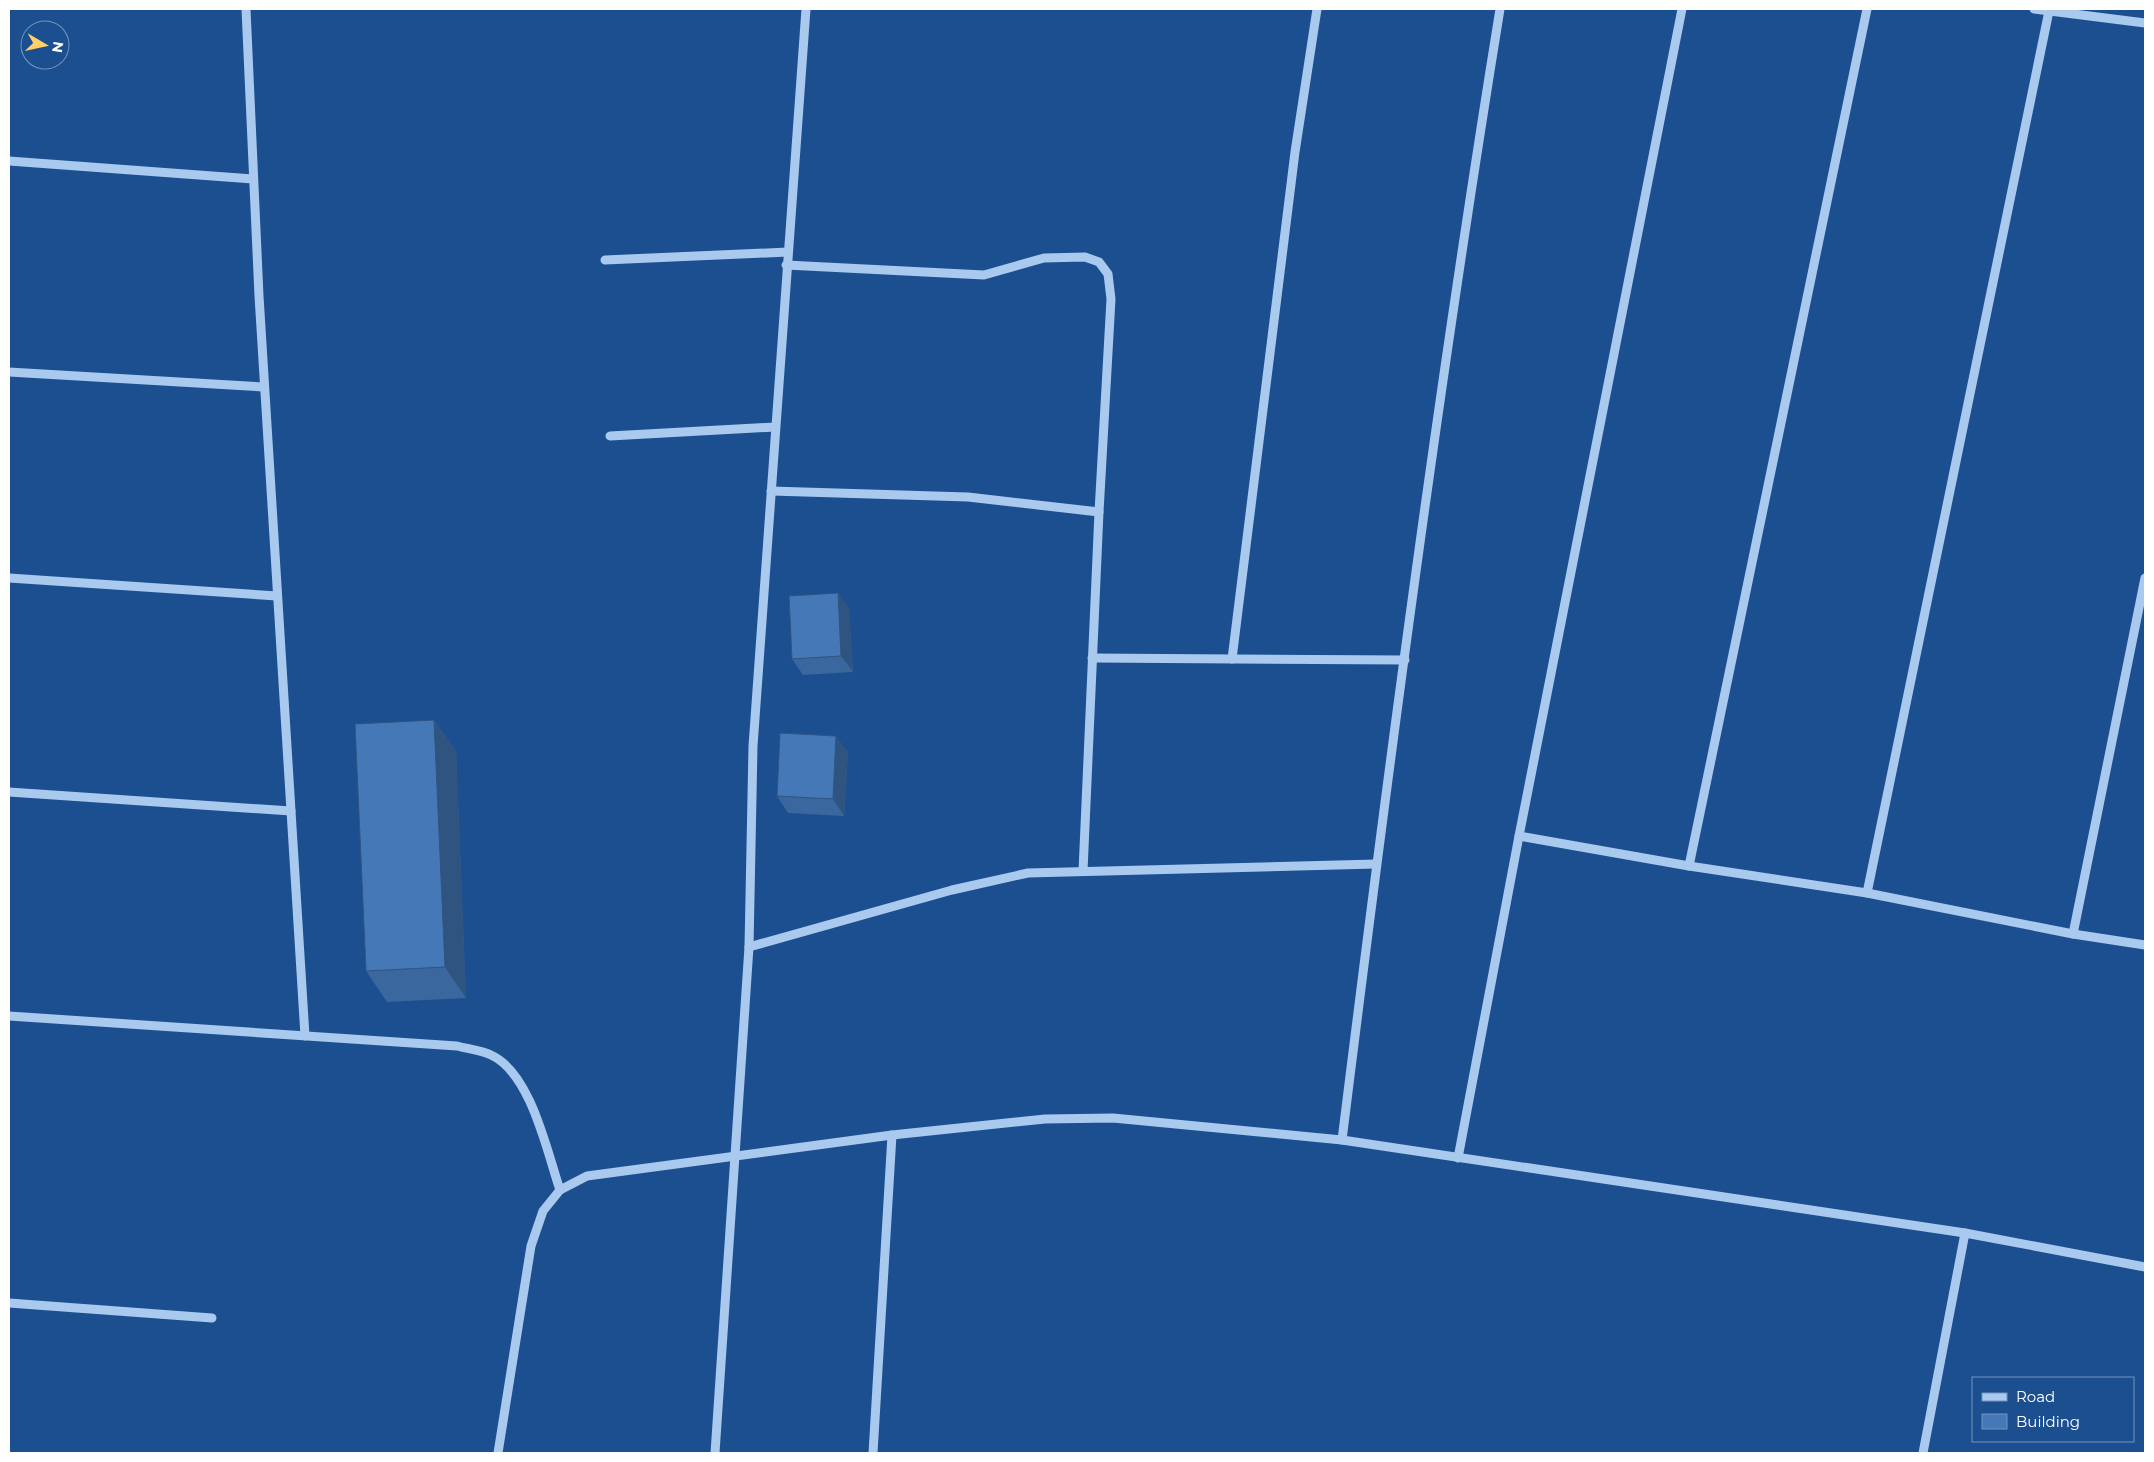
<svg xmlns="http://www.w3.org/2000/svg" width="2154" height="1462" font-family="Montserrat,sans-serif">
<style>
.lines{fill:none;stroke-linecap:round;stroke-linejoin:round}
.minor{stroke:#a9c9ee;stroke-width:9}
.wall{fill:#3a679d}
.shaded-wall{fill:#305480}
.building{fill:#4478b7;stroke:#305480}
</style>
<rect width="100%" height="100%" fill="#1b4f8f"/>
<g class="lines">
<g class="minor">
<path d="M 246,9 L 259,296 L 305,1036"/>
<path d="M 2034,9 L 2145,23"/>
<path d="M 9,161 L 253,179"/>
<path d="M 605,260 L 788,252"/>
<path d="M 786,265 L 984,275 L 1044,258 L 1085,257 L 1099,262 L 1108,274 L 1111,299 L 1099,512 L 1083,871"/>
<path d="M 9,372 L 264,387"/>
<path d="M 610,436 L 775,427"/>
<path d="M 771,491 L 968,497 L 1099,512"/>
<path d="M 9,578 L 277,596"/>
<path d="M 1092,658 L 1405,660"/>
<path d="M 1232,659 L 1295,152 L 1317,9"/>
<path d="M 9,792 L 291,811"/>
<path d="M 1519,836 L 1689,866 L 1867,893 L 2073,934 L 2145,945"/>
<path d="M 1689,866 L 1867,9"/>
<path d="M 1867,893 L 2049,11"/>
<path d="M 2073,934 L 2145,578"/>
<path d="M 749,947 L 952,890 L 1028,873 L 1376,864"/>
<path d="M 9,1016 L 457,1046 C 468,1049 481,1050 491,1055 C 531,1073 547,1152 560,1190"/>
<path d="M 1342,1140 C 1389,762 1439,384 1500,9"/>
<path d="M 1458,1158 L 1519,836 L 1682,9"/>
<path d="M 9,1303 L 212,1318"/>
<path d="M 498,1453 L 531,1246 L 543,1211 L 560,1190 L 587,1176 L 892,1135 L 1045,1119 L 1113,1118 L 1342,1140 L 1965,1233 L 2145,1267"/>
<path d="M 715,1453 L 749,947 L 753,746 L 806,9"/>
<path d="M 873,1453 L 892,1135"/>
<path d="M 1923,1453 L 1965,1233"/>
</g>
</g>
<g class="wall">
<path d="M 838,593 L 849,609 L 853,672 L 803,675 L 792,659 Z"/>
<path d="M 434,720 L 456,751 L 466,998 L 387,1002 L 366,971 Z"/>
<path d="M 848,752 L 844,816 L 788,813 L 777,796 Z"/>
</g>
<g class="shaded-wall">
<path d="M 838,593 L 849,609 L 853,672 L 841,656 Z"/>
<path d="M 434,720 L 456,751 L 466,998 L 445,967 Z"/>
<path d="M 836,736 L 848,752 L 844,816 L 833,799 Z"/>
</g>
<g class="building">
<path d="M 838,593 L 841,656 L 792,659 L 789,596 Z"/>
<path d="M 434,720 L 445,967 L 366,971 L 355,724 Z"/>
<path d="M 780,733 L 836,736 L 833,799 L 777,796 Z"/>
</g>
<rect width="2154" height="1462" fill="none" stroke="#ffffff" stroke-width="20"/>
<rect x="1972" y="1377" width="162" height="65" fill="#1b4f8f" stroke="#7695bc"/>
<rect x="1982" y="1393" width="25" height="8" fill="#a9c9ee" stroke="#7695bc"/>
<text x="2016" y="1402" font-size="15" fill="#ffffff">Road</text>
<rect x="1982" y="1414" width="25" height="15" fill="#4478b7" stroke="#7695bc"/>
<text x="2016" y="1427" font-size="15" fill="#ffffff">Building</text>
<g transform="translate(45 45) rotate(99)"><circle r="24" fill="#1b4f8f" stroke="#7695bc"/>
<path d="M0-4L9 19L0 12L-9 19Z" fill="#ffd166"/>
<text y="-8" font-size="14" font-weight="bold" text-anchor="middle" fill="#ffffff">N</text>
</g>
</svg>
